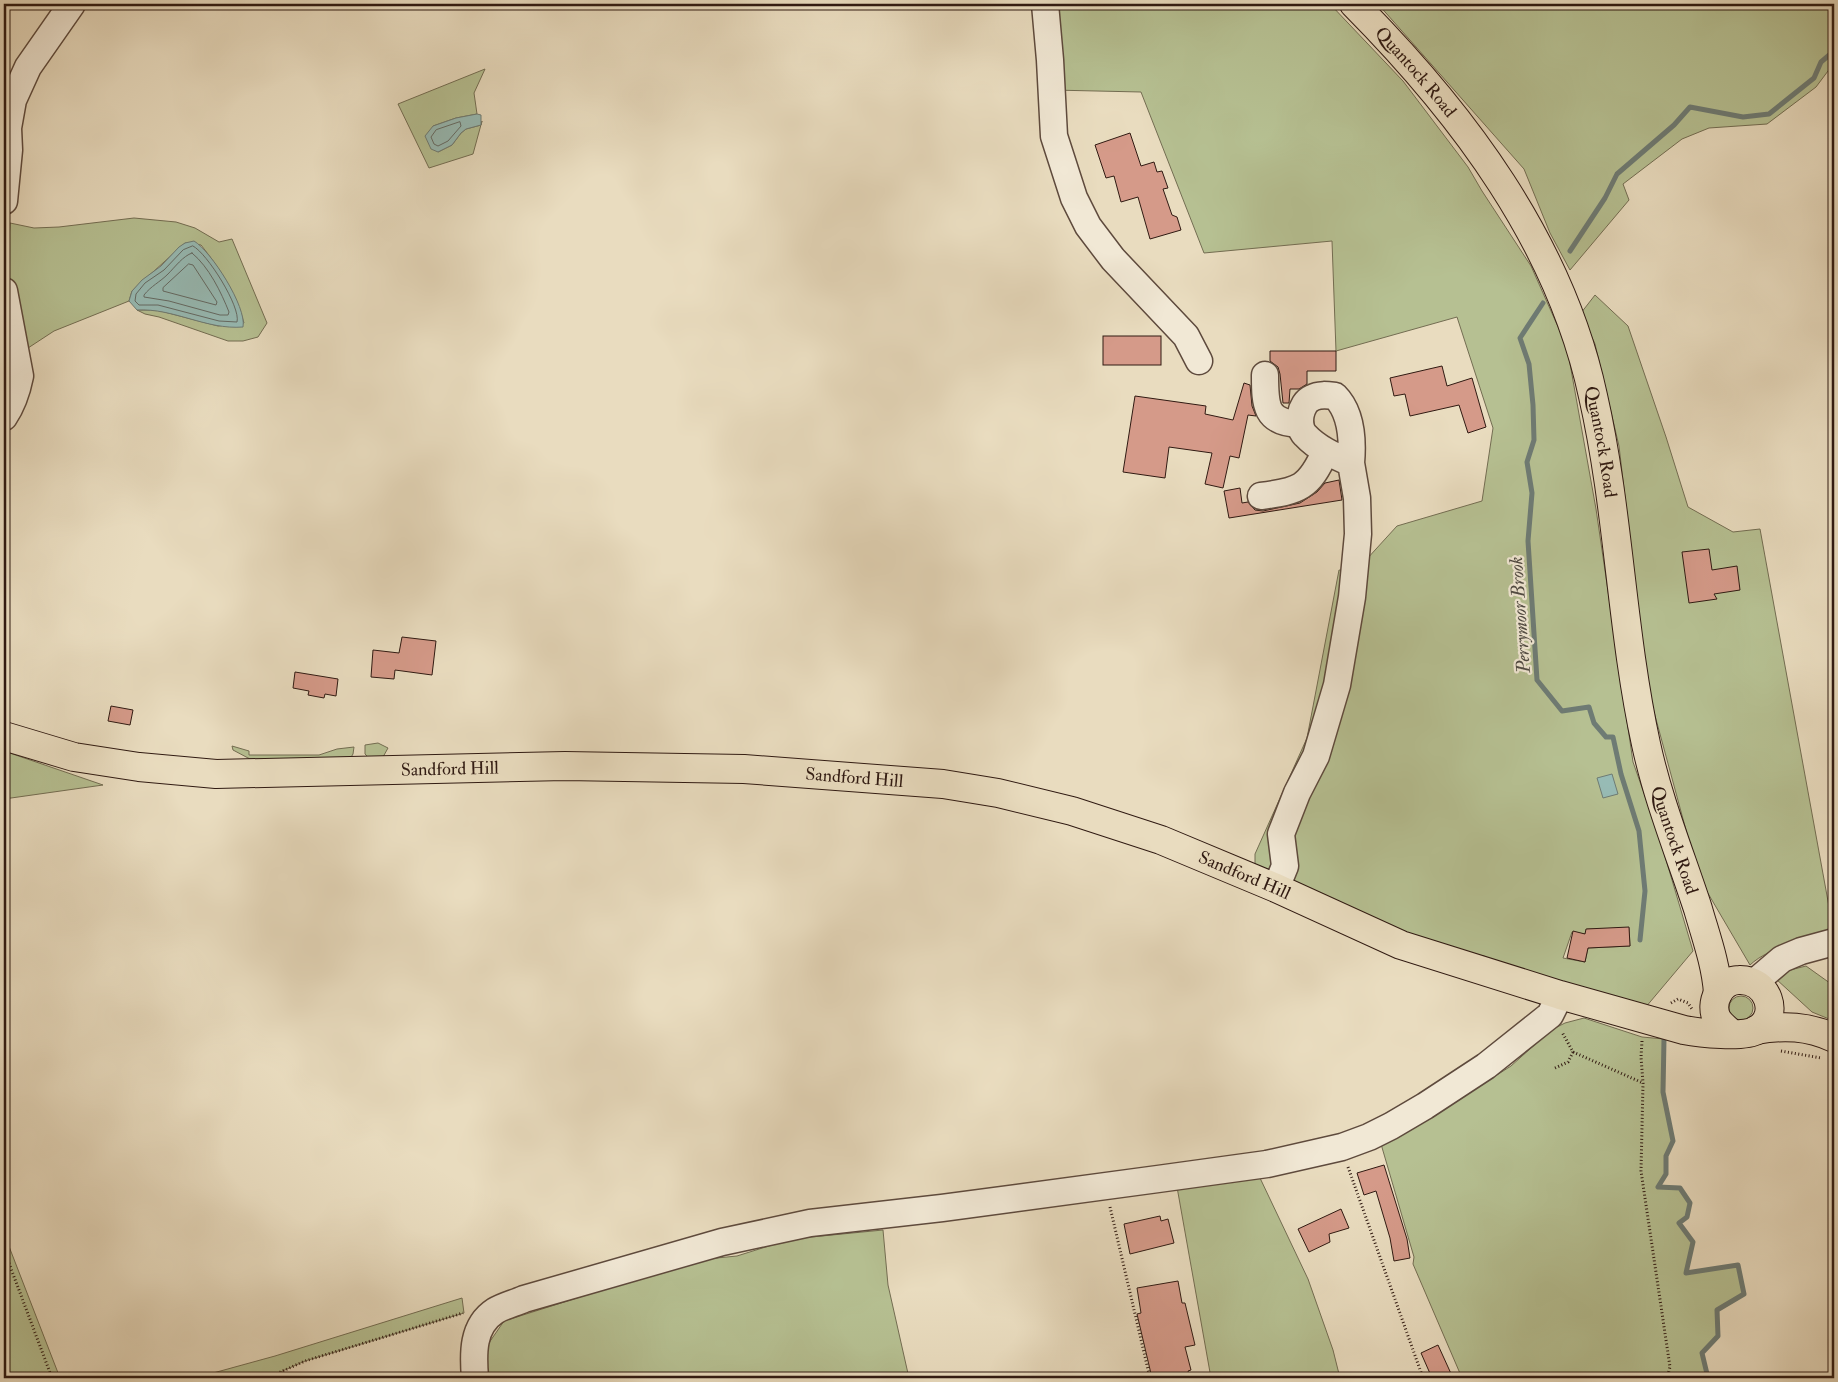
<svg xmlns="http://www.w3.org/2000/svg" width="1838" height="1382" font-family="'IM FELL Double Pica',serif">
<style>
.green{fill:#b6c092;stroke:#736d52;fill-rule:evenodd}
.water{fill:#97bbb5;stroke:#6e7b74}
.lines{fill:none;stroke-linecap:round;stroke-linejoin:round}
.shore{stroke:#646a64;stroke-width:1}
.stream{stroke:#6e7b74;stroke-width:5}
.building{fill:#d59a89;stroke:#301a12}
.minor-casing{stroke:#5e4a3d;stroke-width:29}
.major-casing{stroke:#301a12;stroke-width:30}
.path{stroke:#301a12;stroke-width:3;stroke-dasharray:1 2.5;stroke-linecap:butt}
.minor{stroke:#f1e8d5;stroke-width:26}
.major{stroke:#e9dcbf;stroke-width:28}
.labels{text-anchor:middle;stroke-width:4.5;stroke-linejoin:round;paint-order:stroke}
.street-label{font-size:18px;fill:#301a12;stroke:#f1e8d5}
.water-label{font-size:19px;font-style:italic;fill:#4f4a43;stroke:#f1e8d5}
</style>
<rect width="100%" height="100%" fill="#e9dcbf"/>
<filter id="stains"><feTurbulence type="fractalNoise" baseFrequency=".004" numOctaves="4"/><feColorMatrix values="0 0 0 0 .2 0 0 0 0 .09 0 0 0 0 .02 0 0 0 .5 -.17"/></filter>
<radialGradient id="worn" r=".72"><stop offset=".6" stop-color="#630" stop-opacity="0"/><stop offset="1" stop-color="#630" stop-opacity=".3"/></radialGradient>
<g class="green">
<path d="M 1045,4 L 1330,4 L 1403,81 L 1468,167 L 1482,191 L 1531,266 L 1567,347 L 1596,509 L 1633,762 L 1659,836 L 1693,951 L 1645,1008 L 1530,978 L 1484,956 L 1451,951 L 1292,885 L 1255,864 L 1255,854 L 1307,738 L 1339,570 L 1355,572 L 1397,526 L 1482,501 L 1493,428 L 1457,317 L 1336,351 L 1332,241 L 1204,253 L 1141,92 L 1052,90 ZM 1629,928 L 1630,946 L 1588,948 L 1585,962 L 1563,958 L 1572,932 L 1585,934 L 1587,929 Z"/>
<path d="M 1378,4 L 1834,4 L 1834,63 L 1816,87 L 1767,124 L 1709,128 L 1682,139 L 1623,184 L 1629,200 L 1570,270 L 1550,233 L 1524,169 Z"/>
<path d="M 485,69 L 474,93 L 477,114 L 456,118 L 433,126 L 438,152 L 452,145 L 461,133 L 466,129 L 481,125 L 482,121 L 473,154 L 429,168 L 398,104 Z"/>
<path d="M 134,218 L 176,222 L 195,228 L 219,242 L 232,239 L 267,323 L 258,337 L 243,341 L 228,341 L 159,317 L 145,314 L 137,310 L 157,310 L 218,326 L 244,323 C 236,293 220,269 201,245 L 185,243 L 132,291 L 129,301 L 54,331 L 25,350 L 10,289 L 8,258 L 10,223 L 34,228 L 59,227 Z"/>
<path d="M 1595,295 L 1628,326 L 1666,437 L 1688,507 L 1733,532 L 1760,529 L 1834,934 C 1807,941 1770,946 1750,965 L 1699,878 L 1647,686 L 1619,446 L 1595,344 L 1581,313 Z"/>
<path d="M 378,743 L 388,748 L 383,757 L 368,757 L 365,754 L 365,745 Z"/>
<path d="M 232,746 L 249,751 L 249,755 L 319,755 L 337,749 L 354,747 L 353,754 L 350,759 L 250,759 L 233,750 Z"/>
<path d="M 4,751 L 103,785 L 4,799 Z"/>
<path d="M 1806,966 L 1834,986 L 1834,1021 L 1812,1012 L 1776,979 L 1786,971 Z"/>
<circle cx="1741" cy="1008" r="12"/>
<path d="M 1584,1018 L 1642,1037 L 1664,1039 L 1663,1092 L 1673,1141 L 1666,1156 L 1666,1174 L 1658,1187 L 1680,1188 L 1690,1203 L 1687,1217 L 1679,1223 L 1693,1242 L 1686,1273 L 1738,1265 L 1744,1294 L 1717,1310 L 1718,1336 L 1702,1353 L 1708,1378 L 1462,1378 L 1413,1264 L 1414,1257 L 1381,1144 L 1417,1126 L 1511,1066 L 1551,1030 L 1565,1023 Z"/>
<path d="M 1260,1178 L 1308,1279 L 1333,1350 L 1340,1378 L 1211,1378 L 1177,1187 Z"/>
<path d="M 4,1230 L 10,1249 L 60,1378 L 4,1378 Z"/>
<path d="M 883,1230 L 888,1285 L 909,1378 L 484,1378 L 482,1353 L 504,1321 L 697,1260 L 737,1256 L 791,1239 Z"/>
<path d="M 462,1298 L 464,1313 L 305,1361 L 267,1378 L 195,1378 L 275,1356 Z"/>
</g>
<g class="water">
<path d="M 477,114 L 481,115 L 481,125 L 466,129 L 461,133 L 452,145 L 438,152 L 431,149 L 425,136 L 433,126 L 456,118 Z"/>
<path d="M 194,241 C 211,251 247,307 243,327 C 206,330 174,308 137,310 L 129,301 L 132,291 L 142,280 L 161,266 L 179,247 L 185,243 Z"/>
<path d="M 1612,774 L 1618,794 L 1603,798 L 1597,778 Z"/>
</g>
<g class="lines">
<g class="shore">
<path d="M 460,122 L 461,126 L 448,141 L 438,146 L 434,144 L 431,137 L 436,130 Z"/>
<path d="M 193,246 C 207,253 241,307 237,322 L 219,321 L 158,305 L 139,305 L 135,301 L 136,294 L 145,283 L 164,270 L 183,250 Z"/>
<path d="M 192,253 C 209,267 221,292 229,312 L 228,315 L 220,315 L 169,301 L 144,297 L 144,295 C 151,286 160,282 168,274 C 175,267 183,256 192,253 Z"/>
<path d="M 189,264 L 193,265 L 217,302 L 216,305 L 163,291 L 163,288 Z"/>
</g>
<g class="stream">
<path d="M 1570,251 L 1605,198 L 1617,174 L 1674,125 L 1690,107 L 1743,117 L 1769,114 L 1814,78 L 1821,62 L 1834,51"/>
<path d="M 1543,303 L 1520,338 L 1529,364 L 1533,405 L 1534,440 L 1527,462 L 1532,493 L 1528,541 L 1537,680 L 1562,711 L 1589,707 L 1594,723 L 1606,737 L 1613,737 L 1621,774 L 1639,831 L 1645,891 L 1640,940"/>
<path d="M 1664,1039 L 1663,1092 L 1673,1141 L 1666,1156 L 1666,1174 L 1658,1187 L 1680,1188 L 1690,1203 L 1687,1217 L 1679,1223 L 1693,1242 L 1686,1273 L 1738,1265 L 1744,1294 L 1717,1310 L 1718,1336 L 1702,1353 L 1708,1378"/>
</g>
</g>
<g class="building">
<path d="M 1130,133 L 1141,166 L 1154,162 L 1157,172 L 1162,171 L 1168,188 L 1163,189 L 1172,215 L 1177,217 L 1181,230 L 1150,239 L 1138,197 L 1121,202 L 1114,176 L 1106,178 L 1095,145 Z"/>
<rect x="1103" y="336" width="58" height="29"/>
<path d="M 1270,351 L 1336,351 L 1336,371 L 1307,371 L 1307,384 L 1299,389 L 1290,389 L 1289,403 L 1283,403 L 1280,374 L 1278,367 L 1270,361 Z"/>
<path d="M 1442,366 L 1447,386 L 1472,378 L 1486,427 L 1468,433 L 1459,405 L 1410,416 L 1405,394 L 1394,396 L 1390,378 Z"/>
<path d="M 1244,383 L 1250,385 L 1252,406 L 1256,416 L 1248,415 L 1239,458 L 1230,456 L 1223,488 L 1205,484 L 1212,453 L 1169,447 L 1165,478 L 1123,472 L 1135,396 L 1206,406 L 1205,414 L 1233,420 Z"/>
<path d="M 1339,480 L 1342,500 L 1229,518 L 1224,491 L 1240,488 L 1242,503 L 1248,502 L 1255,510 L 1263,511 L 1300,503 L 1317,492 L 1325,483 Z"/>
<path d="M 1709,549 L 1712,570 L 1737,566 L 1740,590 L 1714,594 L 1717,599 L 1689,603 L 1682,552 Z"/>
<path d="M 402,637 L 436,641 L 432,675 L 395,670 L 394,679 L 371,677 L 373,650 L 399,653 Z"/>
<path d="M 295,672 L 338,679 L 336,696 L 325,694 L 324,698 L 308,695 L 309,691 L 293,688 Z"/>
<path d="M 111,706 L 133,710 L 130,725 L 108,721 Z"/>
<path d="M 1629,927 L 1630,946 L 1588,948 L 1585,962 L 1567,958 L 1573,931 L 1585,934 L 1586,929 Z"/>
<path d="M 1384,1165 L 1407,1239 L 1410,1258 L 1394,1261 L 1390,1238 L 1376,1191 L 1364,1195 L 1357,1173 Z"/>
<path d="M 1341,1209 L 1349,1228 L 1329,1234 L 1330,1242 L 1309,1252 L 1298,1229 Z"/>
<path d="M 1160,1216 L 1161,1221 L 1168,1219 L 1174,1243 L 1130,1254 L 1124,1224 Z"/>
<path d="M 1178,1281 L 1182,1303 L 1185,1303 L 1195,1345 L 1185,1347 L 1191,1370 L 1188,1371 L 1190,1378 L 1152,1378 L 1137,1314 L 1141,1313 L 1137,1288 Z"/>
<path d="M 1438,1345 L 1453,1378 L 1432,1378 L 1421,1353 Z"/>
</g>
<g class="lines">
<g class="minor-casing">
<g id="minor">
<path d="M 1045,4 L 1050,60 L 1054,136 L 1074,198 L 1088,226 L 1113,259 L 1186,336 L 1199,361"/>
<path d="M 4,201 L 9,150 L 8,128 L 13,100 L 28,67 L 72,4"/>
<path d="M 4,291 L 20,376 C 17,391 13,404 4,417"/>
<path d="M 1265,375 C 1265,405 1265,423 1300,424"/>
<path d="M 1261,496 C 1299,491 1309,488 1325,452"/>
<path d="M 1276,888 L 1285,866 L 1281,834 L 1297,793 L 1316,756 L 1337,685 L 1352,597 L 1358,534 L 1357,498 L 1351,463 C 1335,456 1318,449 1305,435 C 1296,426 1300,403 1312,398 C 1319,394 1327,395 1335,396 C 1352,413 1353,440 1351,463"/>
<path d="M 1755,982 L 1782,959 L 1801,951 L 1834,942"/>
<path d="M 475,1378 C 473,1354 472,1326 495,1311 C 503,1306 515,1303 524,1299 L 722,1242 L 810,1223 L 942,1208 L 1158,1179 L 1267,1164 L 1342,1147 L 1369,1137 L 1391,1126 L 1425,1106 L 1486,1066 L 1550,1015 L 1560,995"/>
</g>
</g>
<g class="major-casing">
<g id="major">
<path id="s1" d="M 1354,4 C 1462,113 1560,242 1593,396 C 1619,510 1621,629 1646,744 C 1658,800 1680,854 1698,909 C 1706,937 1716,964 1718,993"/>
<path id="s2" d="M 4,736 L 74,757 L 139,767 L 216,774 L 565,766 L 744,769 L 943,784 L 998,793 L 1072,811 L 1161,840 L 1276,888 L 1401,945 L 1560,995 L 1684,1030 C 1699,1033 1744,1038 1757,1030 C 1781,1015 1768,979 1739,980 C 1720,980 1709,1003 1717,1019 C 1721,1025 1726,1029 1731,1033"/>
<path d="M 1756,1030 C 1784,1025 1808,1026 1834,1038"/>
</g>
</g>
<g class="path">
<path d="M 1671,1003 L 1678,999 L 1688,1003 L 1692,1009"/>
<path d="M 1642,1041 L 1641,1057 L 1643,1083 L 1641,1171 L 1670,1367 L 1667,1378"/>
<path d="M 1781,1051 L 1821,1058"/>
<path d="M 1573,1052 L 1643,1083"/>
<path d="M 1555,1068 L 1568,1062 L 1573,1052 L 1562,1032"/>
<path d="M 1348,1167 L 1423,1378"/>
<path d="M 1110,1207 L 1150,1378"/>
<path d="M 4,1250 L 52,1378"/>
<path d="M 267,1378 L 305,1361 L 463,1313"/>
</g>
<use href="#minor" class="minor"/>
<use href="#major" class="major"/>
</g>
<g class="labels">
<g class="street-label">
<text dy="6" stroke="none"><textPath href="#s1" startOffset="92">Quantock Road</textPath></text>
<text dy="6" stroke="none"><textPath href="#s1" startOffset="512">Quantock Road</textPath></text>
<text dy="6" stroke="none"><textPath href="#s2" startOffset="450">Sandford Hill</textPath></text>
<text dy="6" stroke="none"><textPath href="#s2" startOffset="855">Sandford Hill</textPath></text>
<text dy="6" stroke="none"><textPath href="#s1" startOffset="918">Quantock Road</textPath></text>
<text dy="6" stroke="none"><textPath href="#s2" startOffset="1260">Sandford Hill</textPath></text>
</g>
<g class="water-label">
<text transform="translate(1519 615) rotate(-94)" y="7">Perrymoor Brook</text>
</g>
</g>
<rect width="1838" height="1382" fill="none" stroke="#e9dcbf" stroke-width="20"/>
<rect x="5" y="5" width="1828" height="1372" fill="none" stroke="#301a12" stroke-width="2.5"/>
<rect x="10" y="10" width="1818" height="1362" fill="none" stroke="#301a12"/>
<rect width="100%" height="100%" filter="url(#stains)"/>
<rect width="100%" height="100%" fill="url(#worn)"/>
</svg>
